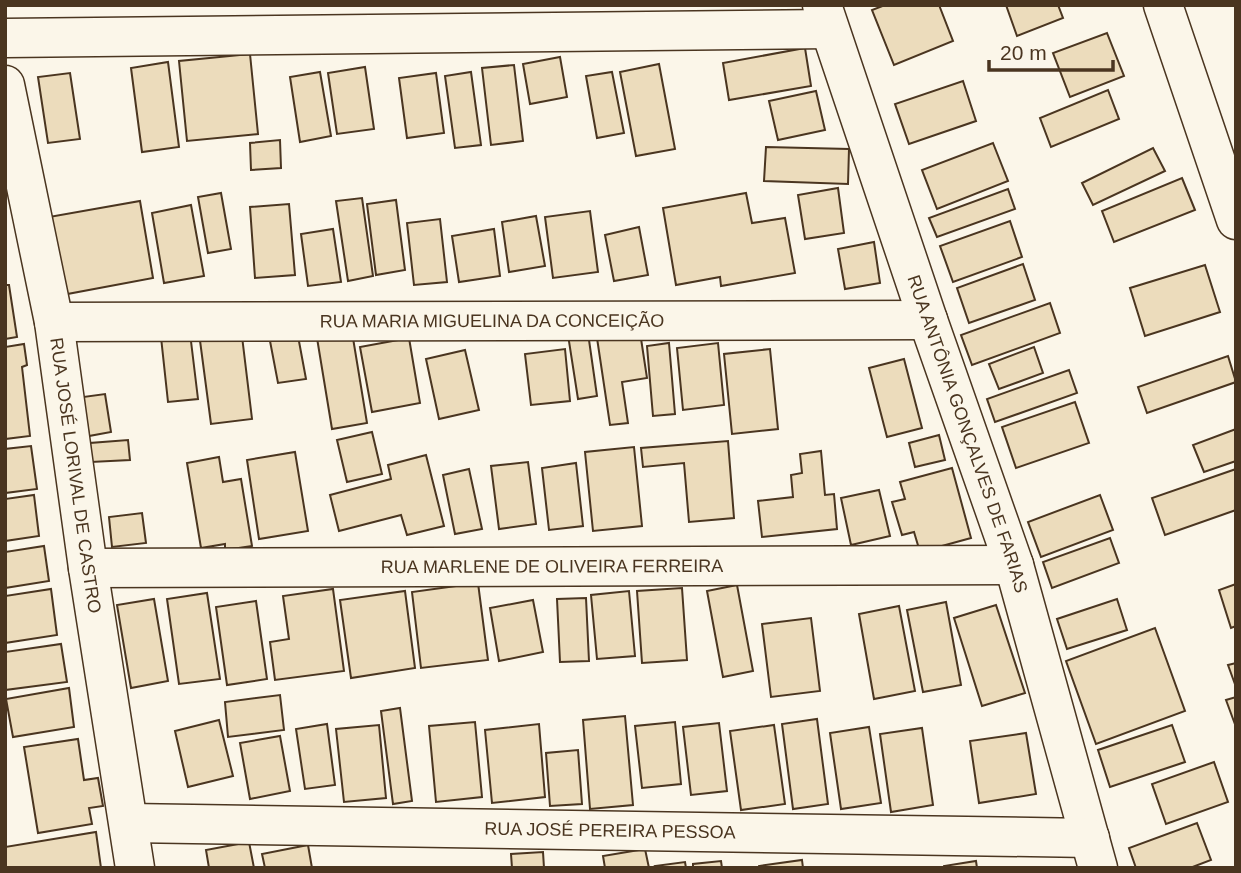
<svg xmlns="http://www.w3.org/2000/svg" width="1241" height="873" font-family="Helvetica,sans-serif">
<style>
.building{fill:#ecdcbc;stroke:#4a3520;stroke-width:2}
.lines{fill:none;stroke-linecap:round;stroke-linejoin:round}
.minor-casing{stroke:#4a3520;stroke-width:41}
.minor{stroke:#fbf6e9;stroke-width:38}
.labels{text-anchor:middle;stroke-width:5;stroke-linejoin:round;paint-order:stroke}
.street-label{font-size:18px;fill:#4a3520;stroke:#fbf6e9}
</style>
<rect width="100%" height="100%" fill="#fbf6e9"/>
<g class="building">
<path d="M 885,5 L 939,5 L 953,41 L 894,65 L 872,10 Z"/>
<path d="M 1006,5 L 1058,5 L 1063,18 L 1017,36 Z"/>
<path d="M 1107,33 L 1124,76 L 1070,97 L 1053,53 Z"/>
<path d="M 805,48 L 811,86 L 729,100 L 723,63 Z"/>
<path d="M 250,54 L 258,134 L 187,141 L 179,61 Z"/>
<path d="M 560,57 L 567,97 L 530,104 L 523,64 Z"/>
<path d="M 168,62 L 179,147 L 142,152 L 131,68 Z"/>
<path d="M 659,64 L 675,149 L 636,156 L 620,72 Z"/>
<path d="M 514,65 L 523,141 L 491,145 L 482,68 Z"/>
<path d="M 365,67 L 374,129 L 337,134 L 328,73 Z"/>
<path d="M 320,72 L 331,136 L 300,142 L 290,77 Z"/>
<path d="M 471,72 L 481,145 L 455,148 L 445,76 Z"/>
<path d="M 612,72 L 624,133 L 597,138 L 586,76 Z"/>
<path d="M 70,73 L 80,139 L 48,143 L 38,77 Z"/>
<path d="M 436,73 L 444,133 L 407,138 L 399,78 Z"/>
<path d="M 963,81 L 976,121 L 909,144 L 895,104 Z"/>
<path d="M 1108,90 L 1119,119 L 1051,147 L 1040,118 Z"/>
<path d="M 816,91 L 825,130 L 778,140 L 769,101 Z"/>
<path d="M 280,140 L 281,168 L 251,170 L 250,143 Z"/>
<path d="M 993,143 L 1008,181 L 937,209 L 922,170 Z"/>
<path d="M 766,147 L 849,149 L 848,184 L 764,181 Z"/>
<path d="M 1153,148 L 1165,171 L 1093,205 L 1082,183 Z"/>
<path d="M 1182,178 L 1195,210 L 1114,242 L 1102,211 Z"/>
<path d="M 838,188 L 844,233 L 805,239 L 798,195 Z"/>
<path d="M 1008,189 L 1015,209 L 937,237 L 929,218 Z"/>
<path d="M 221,193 L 231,249 L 208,253 L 198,197 Z"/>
<path d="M 746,193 L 752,223 L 785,218 L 795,273 L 721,286 L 720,277 L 676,285 L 663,208 Z"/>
<path d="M 362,198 L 373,276 L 348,281 L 336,201 Z"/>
<path d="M 396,200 L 405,270 L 376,275 L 367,204 Z"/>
<path d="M 140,201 L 153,278 L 62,295 L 49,217 Z"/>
<path d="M 289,204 L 295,275 L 255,278 L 250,207 Z"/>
<path d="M 191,205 L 204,276 L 164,283 L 152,213 Z"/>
<path d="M 590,211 L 598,272 L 553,278 L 545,217 Z"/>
<path d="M 536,216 L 545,266 L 509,272 L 502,222 Z"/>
<path d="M 440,219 L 447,282 L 414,285 L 407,223 Z"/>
<path d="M 1010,221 L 1022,257 L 953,282 L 940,246 Z"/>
<path d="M 639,227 L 648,275 L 614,281 L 605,235 Z"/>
<path d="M 333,229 L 341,282 L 308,286 L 301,234 Z"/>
<path d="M 494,229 L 500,276 L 459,282 L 452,236 Z"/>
<path d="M 874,242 L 880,283 L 845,289 L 838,249 Z"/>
<path d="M 1023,264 L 1035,300 L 969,323 L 957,288 Z"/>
<path d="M 1205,265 L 1220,312 L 1145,336 L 1130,288 Z"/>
<path d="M 5,285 L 9,285 L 17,337 L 5,339 Z"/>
<path d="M 1050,303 L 1060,333 L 972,365 L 961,335 Z"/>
<path d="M 241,328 L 252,419 L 211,424 L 199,333 Z"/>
<path d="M 352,332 L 367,423 L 332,429 L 317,338 Z"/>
<path d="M 640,332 L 647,378 L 622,382 L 628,423 L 610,425 L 597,338 Z"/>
<path d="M 190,333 L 198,399 L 168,402 L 161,337 Z"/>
<path d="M 588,333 L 597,396 L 578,399 L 568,335 Z"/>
<path d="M 298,336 L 306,379 L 278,383 L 270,341 Z"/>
<path d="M 409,338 L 420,403 L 372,412 L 360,347 Z"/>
<path d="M 669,343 L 675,414 L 653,416 L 647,346 Z"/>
<path d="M 718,343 L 724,405 L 683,410 L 677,348 Z"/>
<path d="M 24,344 L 27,365 L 22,367 L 30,436 L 5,439 L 5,347 Z"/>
<path d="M 1034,347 L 1043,373 L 999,389 L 989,364 Z"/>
<path d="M 565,349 L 570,401 L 531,405 L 525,354 Z"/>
<path d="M 770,349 L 778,429 L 732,434 L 724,354 Z"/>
<path d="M 465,350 L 479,410 L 439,419 L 426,359 Z"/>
<path d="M 1228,356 L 1236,382 L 1147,413 L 1138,387 Z"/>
<path d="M 904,359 L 922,428 L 887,437 L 869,368 Z"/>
<path d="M 1069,370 L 1077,393 L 995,422 L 987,399 Z"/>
<path d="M 105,394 L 111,432 L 89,436 L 83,397 Z"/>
<path d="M 1075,402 L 1089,443 L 1016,468 L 1002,427 Z"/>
<path d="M 1236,429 L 1236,461 L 1204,472 L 1193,445 Z"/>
<path d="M 372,432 L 382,474 L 347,482 L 337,440 Z"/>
<path d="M 939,435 L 945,460 L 915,467 L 909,443 Z"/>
<path d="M 128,440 L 130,460 L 91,462 L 90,443 Z"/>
<path d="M 728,441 L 734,518 L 689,522 L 684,463 L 643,467 L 641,448 Z"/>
<path d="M 31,446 L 37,489 L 5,493 L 5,449 Z"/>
<path d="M 634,447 L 642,526 L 593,531 L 585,452 Z"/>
<path d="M 821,451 L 825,495 L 834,494 L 837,529 L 762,537 L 758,501 L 793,497 L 791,475 L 802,473 L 800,454 Z"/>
<path d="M 295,452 L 308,531 L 259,539 L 247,460 Z"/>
<path d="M 426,455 L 444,526 L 407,535 L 401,515 L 339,531 L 330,495 L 391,479 L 388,465 Z"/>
<path d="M 219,457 L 223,482 L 241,479 L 252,546 L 225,550 L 225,544 L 201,548 L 187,463 Z"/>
<path d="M 528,462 L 536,524 L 499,529 L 491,466 Z"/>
<path d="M 576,463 L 583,526 L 549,530 L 542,468 Z"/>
<path d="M 952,468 L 971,538 L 920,552 L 914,532 L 902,535 L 892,502 L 905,499 L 900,482 Z"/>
<path d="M 469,469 L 482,529 L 455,534 L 443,475 Z"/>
<path d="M 1236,469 L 1236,510 L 1165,535 L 1152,498 Z"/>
<path d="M 879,490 L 890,536 L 851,545 L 841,498 Z"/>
<path d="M 34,495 L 39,536 L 5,541 L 5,499 Z"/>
<path d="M 1100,495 L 1113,530 L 1041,557 L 1028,522 Z"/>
<path d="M 142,513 L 146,543 L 112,547 L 109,517 Z"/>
<path d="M 1110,538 L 1119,563 L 1052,588 L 1043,562 Z"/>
<path d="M 44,546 L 49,581 L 5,588 L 5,552 Z"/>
<path d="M 478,583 L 488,660 L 421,668 L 412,592 Z"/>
<path d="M 1236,584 L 1236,626 L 1231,628 L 1219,590 Z"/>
<path d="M 737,585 L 753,671 L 723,677 L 707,591 Z"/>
<path d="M 682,588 L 687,660 L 642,663 L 637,591 Z"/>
<path d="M 51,589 L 57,635 L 5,643 L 5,596 Z"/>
<path d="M 333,589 L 344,671 L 275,680 L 270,642 L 289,639 L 283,596 Z"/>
<path d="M 405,591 L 415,668 L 351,678 L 340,600 Z"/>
<path d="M 629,591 L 635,656 L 597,659 L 591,595 Z"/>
<path d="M 207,593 L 220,679 L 179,684 L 167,599 Z"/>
<path d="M 586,598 L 589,661 L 560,662 L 557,599 Z"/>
<path d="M 154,599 L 168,681 L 131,688 L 117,605 Z"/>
<path d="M 1117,599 L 1127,630 L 1067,649 L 1057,619 Z"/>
<path d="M 533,600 L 543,652 L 499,661 L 490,608 Z"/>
<path d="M 256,601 L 267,679 L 227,685 L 216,607 Z"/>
<path d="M 946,602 L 961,685 L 923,692 L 907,610 Z"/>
<path d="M 996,605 L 1025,693 L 982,706 L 954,618 Z"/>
<path d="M 899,606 L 915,691 L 874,699 L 859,614 Z"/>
<path d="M 811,618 L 820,691 L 771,697 L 762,624 Z"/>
<path d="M 1155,628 L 1185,711 L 1096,744 L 1066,661 Z"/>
<path d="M 61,644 L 67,682 L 5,690 L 5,652 Z"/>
<path d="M 1236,663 L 1236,687 L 1228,665 Z"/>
<path d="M 69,688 L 74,727 L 13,737 L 6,699 Z"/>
<path d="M 280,695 L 284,730 L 228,737 L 225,702 Z"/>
<path d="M 1236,697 L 1236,727 L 1226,700 Z"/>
<path d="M 400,708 L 412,801 L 393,804 L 381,711 Z"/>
<path d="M 625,716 L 633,805 L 590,809 L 583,720 Z"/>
<path d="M 817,719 L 828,804 L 793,809 L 782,724 Z"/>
<path d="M 219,720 L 233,776 L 188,787 L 175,731 Z"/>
<path d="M 475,722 L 482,797 L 436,802 L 429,726 Z"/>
<path d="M 675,722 L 681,784 L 642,788 L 635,726 Z"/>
<path d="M 719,723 L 727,791 L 691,795 L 683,727 Z"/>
<path d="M 327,724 L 335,785 L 305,789 L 296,729 Z"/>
<path d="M 539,724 L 545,797 L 492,803 L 485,730 Z"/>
<path d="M 379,725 L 386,798 L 344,802 L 336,729 Z"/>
<path d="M 774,725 L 785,804 L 741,810 L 730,731 Z"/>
<path d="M 1172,725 L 1185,762 L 1110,787 L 1098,750 Z"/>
<path d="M 869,727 L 881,803 L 841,809 L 830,733 Z"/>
<path d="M 922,728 L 933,805 L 891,812 L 880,734 Z"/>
<path d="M 1026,733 L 1036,794 L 979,803 L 970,741 Z"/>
<path d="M 280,736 L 290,791 L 250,799 L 240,743 Z"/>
<path d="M 78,739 L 84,780 L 98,778 L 103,806 L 89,808 L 92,824 L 38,833 L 24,747 Z"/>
<path d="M 578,750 L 582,804 L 550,806 L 546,753 Z"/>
<path d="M 1214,762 L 1228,802 L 1166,824 L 1152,784 Z"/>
<path d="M 1197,823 L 1211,860 L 1190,868 L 1136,868 L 1129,848 Z"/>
<path d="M 96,832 L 101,868 L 6,868 L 5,847 Z"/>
<path d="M 249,842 L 254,868 L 209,868 L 206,850 Z"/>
<path d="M 308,845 L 312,868 L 265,868 L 262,854 Z"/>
<path d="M 645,849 L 649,868 L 605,868 L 603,856 Z"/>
<path d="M 543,852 L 544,868 L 512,868 L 511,854 Z"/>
<path d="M 802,860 L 803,868 L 759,868 L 759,866 Z"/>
<path d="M 721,861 L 722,868 L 693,868 L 693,864 Z"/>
<path d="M 976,861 L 977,868 L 944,868 L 944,866 Z"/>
<path d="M 685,862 L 686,868 L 656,868 L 655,866 Z"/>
</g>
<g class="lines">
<g class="minor-casing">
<g id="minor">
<path id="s1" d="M 822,5 L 928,320 L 1014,565 L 1098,868"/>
<path d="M 1163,5 L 1236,220"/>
<path d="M 5,38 L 829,29"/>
<path id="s2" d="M 5,85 L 54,322 L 88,568 L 135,868"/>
<path id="s3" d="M 54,322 L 928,320"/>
<path id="s4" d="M 88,568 L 1014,565"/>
<path id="s5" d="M 129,823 L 1090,838"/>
</g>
</g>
<use href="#minor" class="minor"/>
</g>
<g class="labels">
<g class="street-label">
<text dy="6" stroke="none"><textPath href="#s3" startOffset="438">RUA MARIA MIGUELINA DA CONCEIÇÃO</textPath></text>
<text dy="6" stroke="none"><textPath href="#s1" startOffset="453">RUA ANTÔNIA GONÇALVES DE FARIAS</textPath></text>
<text dy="6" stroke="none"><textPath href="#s2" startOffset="397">RUA JOSÉ LORIVAL DE CASTRO</textPath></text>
<text dy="6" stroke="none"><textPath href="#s4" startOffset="464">RUA MARLENE DE OLIVEIRA FERREIRA</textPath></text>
<text dy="6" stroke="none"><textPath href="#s5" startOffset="481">RUA JOSÉ PEREIRA PESSOA</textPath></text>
</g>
</g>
<rect width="1241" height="873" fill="none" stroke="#4a3520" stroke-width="14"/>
<path d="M989 60v10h124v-10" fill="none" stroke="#4a3520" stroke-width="3.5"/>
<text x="1000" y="60" font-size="21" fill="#4a3520" stroke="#fbf6e9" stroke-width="5" paint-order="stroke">20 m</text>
</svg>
